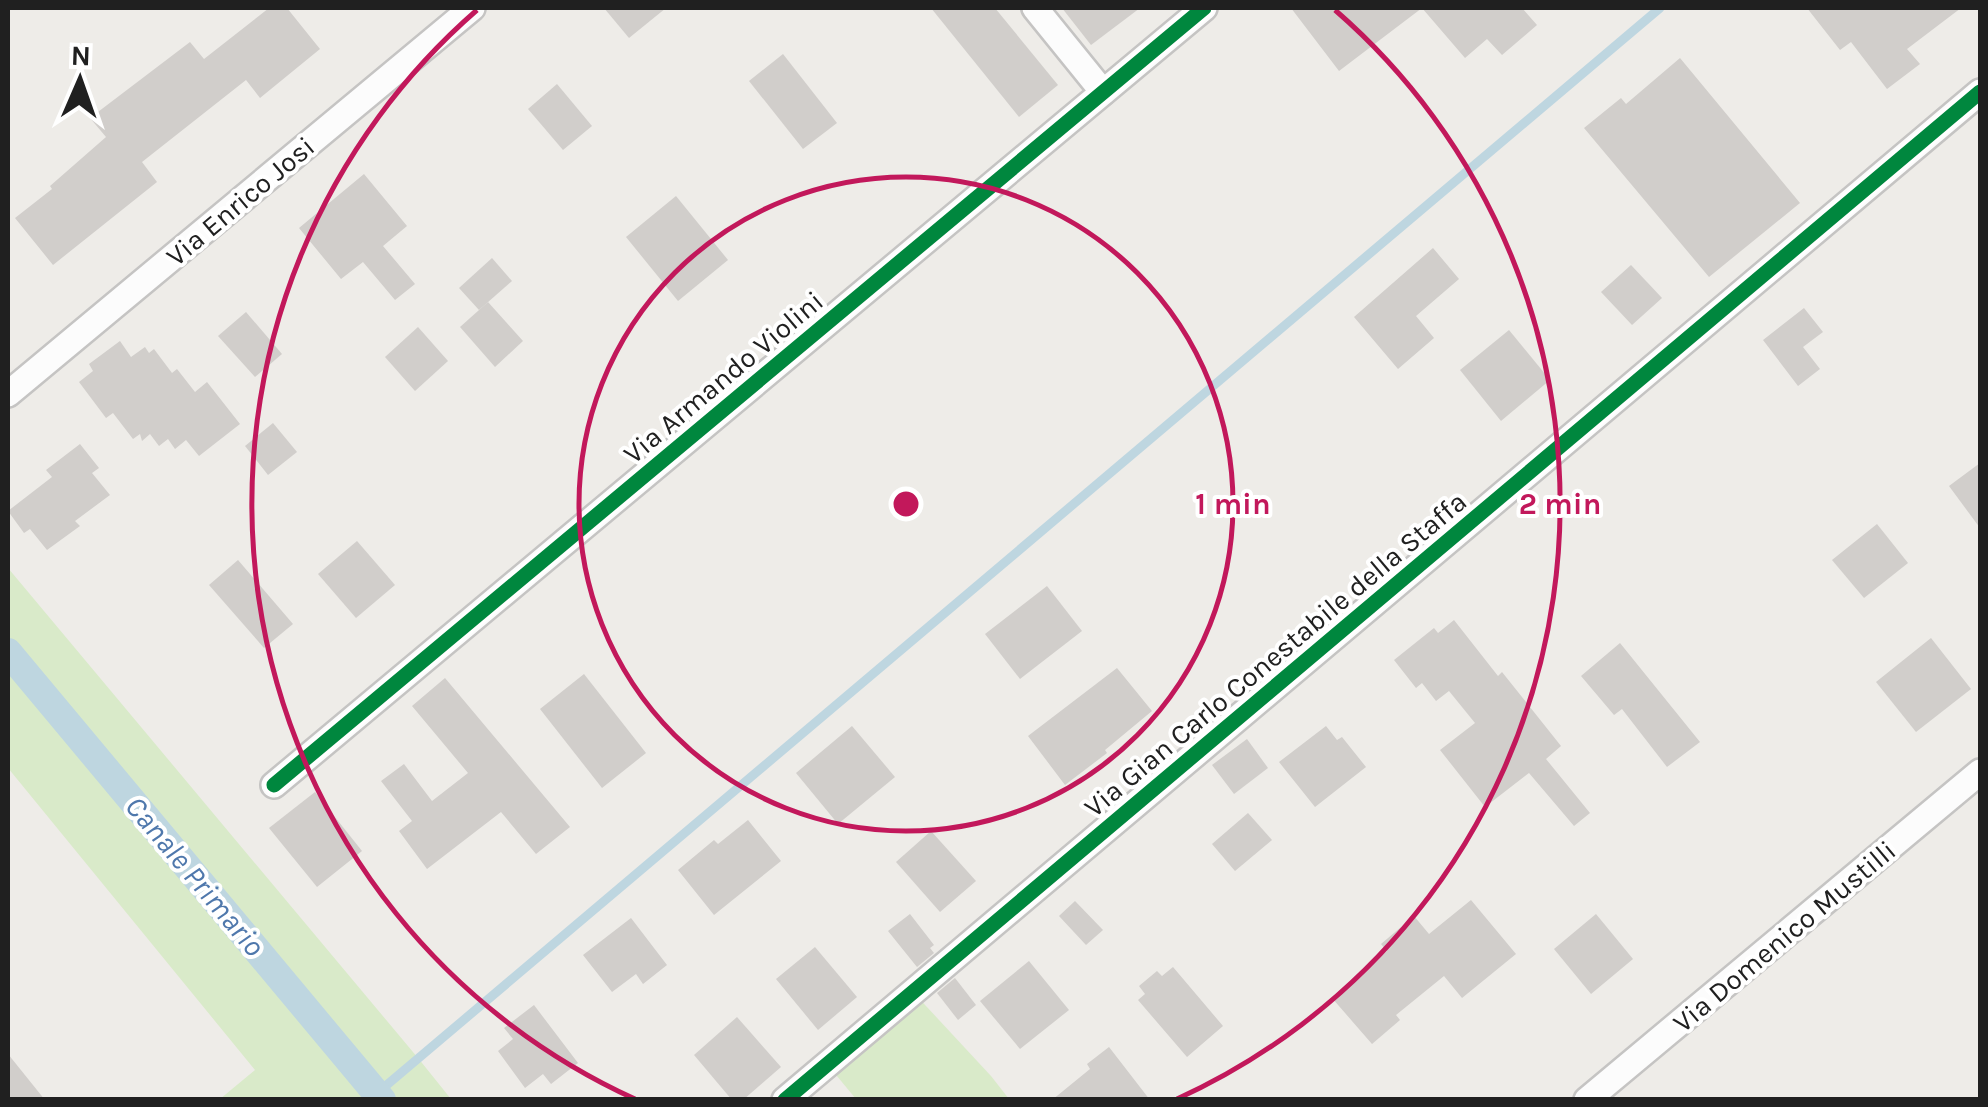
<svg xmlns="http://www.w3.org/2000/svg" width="1988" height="1107" font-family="Karla,sans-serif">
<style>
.grass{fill:#d9eac9}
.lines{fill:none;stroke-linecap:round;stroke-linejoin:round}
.stream{stroke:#bed6e0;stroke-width:9}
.canal{stroke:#bed6e0;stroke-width:28}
.building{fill:#d1cecb}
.street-casing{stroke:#c5c4c3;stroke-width:30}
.street{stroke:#fcfcfc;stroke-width:25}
.cycleway-casing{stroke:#fff;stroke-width:21}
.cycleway{stroke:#00873e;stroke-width:15}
.ring{fill:none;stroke:#c2185b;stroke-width:5}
.labels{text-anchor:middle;stroke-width:8;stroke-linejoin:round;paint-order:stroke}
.street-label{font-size:28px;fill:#202020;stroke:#fff}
.water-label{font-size:30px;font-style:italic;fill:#4f78ac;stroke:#fff}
.centre{fill:#c2185b;stroke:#fff;stroke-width:5}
.ring-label{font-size:30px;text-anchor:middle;font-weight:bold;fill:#c2185b;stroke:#fff;stroke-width:8;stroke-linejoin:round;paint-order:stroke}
</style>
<rect width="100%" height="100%" fill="#eeece8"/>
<g class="grass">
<path d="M 8,568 L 418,1058 L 451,1099 L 220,1099 L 255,1070 L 8,768 Z"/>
<path d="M 913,992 L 991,1076 L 1009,1099 L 856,1099 L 827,1064 Z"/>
</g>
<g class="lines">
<path class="stream" d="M 369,1100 L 1660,8"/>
<path class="canal" d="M 8,652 L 382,1100"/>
</g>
<g class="building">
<path d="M 269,8 L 287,8 L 320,49 L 260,98 L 246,80 L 142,162 L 157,182 L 53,265 L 15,218 L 52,189 L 50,186 L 106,137 L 90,118 L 190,42 L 204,59 Z"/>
<path d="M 604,8 L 666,8 L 629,38 Z"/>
<path d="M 931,8 L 995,8 L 1058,85 L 1019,117 Z"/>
<path d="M 1062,8 L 1140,8 L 1091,45 Z"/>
<path d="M 1291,8 L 1522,8 L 1537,25 L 1502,55 L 1487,39 L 1465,58 L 1422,8 L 1339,71 Z"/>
<path d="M 1807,8 L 1961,8 L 1907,49 L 1920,64 L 1887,89 L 1851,42 L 1840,50 Z"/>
<path d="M 783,54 L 837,123 L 803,149 L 749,81 Z"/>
<path d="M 1680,58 L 1800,203 L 1709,277 L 1584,128 L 1621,98 L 1626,104 Z"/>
<path d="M 557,84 L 592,126 L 563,150 L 528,109 Z"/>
<path d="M 364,174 L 407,226 L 383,246 L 415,284 L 395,300 L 363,262 L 341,279 L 299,228 Z"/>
<path d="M 676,196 L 728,260 L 678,301 L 626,237 Z"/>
<path d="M 1433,248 L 1459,279 L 1416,316 L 1434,338 L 1398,369 L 1354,317 Z"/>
<path d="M 492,258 L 512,281 L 479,310 L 459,288 Z"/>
<path d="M 1631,265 L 1662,298 L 1632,325 L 1601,292 Z"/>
<path d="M 488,302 L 523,341 L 495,367 L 460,327 Z"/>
<path d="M 1804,308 L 1823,332 L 1803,347 L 1820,369 L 1798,386 L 1763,340 Z"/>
<path d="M 246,312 L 282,354 L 255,377 L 218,336 Z"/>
<path d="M 418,327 L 448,361 L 415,391 L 385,357 Z"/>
<path d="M 1509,330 L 1550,380 L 1501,421 L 1460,370 Z"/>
<path d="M 120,341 L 131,357 L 145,347 L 149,353 L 154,349 L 172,373 L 177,369 L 195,392 L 207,382 L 240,424 L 199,456 L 186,440 L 175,449 L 168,439 L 159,446 L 150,434 L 142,441 L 140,434 L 133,439 L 113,413 L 106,418 L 79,382 L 93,371 L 89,364 Z"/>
<path d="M 273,423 L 297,452 L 268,475 L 245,446 Z"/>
<path d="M 80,444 L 99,468 L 92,473 L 110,495 L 75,521 L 80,526 L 47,550 L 30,529 L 24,533 L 8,511 L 52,477 L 46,470 Z"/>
<path d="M 1980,463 L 1980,528 L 1949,486 Z"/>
<path d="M 1877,524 L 1908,563 L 1864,598 L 1832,560 Z"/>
<path d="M 357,541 L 395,585 L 356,618 L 318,574 Z"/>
<path d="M 238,560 L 293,624 L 264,648 L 209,585 Z"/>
<path d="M 1047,586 L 1082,631 L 1020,679 L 985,634 Z"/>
<path d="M 1454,620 L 1498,676 L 1502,672 L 1561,746 L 1546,759 L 1590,813 L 1574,826 L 1529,773 L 1485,807 L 1440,750 L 1475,723 L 1449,691 L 1436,701 L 1422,683 L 1416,688 L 1394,660 L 1434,628 L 1438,633 Z"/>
<path d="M 1931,638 L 1971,689 L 1916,732 L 1876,682 Z"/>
<path d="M 1620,643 L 1700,742 L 1667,767 L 1622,709 L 1614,715 L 1581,676 Z"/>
<path d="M 1117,668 L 1152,711 L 1105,750 L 1107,753 L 1065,785 L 1028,736 Z"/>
<path d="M 584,674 L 646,753 L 602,788 L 540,709 Z"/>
<path d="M 445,678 L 570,827 L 536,854 L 501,812 L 427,869 L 399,831 L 412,821 L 381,781 L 404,764 L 432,801 L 468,773 L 412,706 Z"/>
<path d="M 852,726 L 895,777 L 838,824 L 796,773 Z"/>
<path d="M 1326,726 L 1337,740 L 1342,737 L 1366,767 L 1315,807 L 1279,762 Z"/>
<path d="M 1247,739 L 1268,768 L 1234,794 L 1212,765 Z"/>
<path d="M 315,792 L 362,851 L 317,887 L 269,828 Z"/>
<path d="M 1248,813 L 1272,840 L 1235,871 L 1212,844 Z"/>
<path d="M 748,820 L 781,861 L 714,915 L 678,870 L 714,840 L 718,844 Z"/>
<path d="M 931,831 L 976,881 L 940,912 L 896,862 Z"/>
<path d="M 1471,900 L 1516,954 L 1462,998 L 1444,976 L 1396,1015 L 1400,1020 L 1372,1044 L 1332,998 L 1387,951 L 1381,944 L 1414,916 L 1429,934 Z"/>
<path d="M 1075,901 L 1103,930 L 1086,945 L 1059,916 Z"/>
<path d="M 910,914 L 934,945 L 930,948 L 934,953 L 917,967 L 888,931 Z"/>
<path d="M 1596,914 L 1633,959 L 1591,994 L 1554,949 Z"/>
<path d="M 631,918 L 667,965 L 643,984 L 636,974 L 612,992 L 583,955 Z"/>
<path d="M 815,947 L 857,997 L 818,1030 L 776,979 Z"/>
<path d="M 1029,961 L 1069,1010 L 1020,1049 L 980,1001 Z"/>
<path d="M 1173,967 L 1223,1026 L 1187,1057 L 1138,1000 L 1145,994 L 1139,986 L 1157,971 L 1162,976 Z"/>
<path d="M 955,978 L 976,1005 L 958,1020 L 937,993 Z"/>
<path d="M 534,1005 L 578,1063 L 551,1084 L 543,1074 L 525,1088 L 498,1051 L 513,1039 L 504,1028 Z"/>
<path d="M 737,1017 L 781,1067 L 743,1100 L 732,1100 L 694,1055 Z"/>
<path d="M 1109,1047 L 1150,1100 L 1052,1100 L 1090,1069 L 1087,1064 Z"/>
<path d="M 8,1054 L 45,1100 L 8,1100 Z"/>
</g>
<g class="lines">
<g class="street-casing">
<g id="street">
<path d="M 1035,8 L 1103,92"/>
<path d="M 8,394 L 472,8"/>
<path d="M 274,785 L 1204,8"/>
<path d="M 785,1100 L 1980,92"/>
<path d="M 1587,1100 L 1980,772"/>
</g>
</g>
<use href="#street" class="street"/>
<g class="cycleway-casing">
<g id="cycleway">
<path d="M 274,785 L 1204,8"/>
<path d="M 785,1100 L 1980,92"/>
</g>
</g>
<use href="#cycleway" class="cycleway"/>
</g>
<g class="ring">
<circle cx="906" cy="504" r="327"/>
<path d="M635 1099A654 654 0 0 1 477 10M1335 10A654 654 0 0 1 1177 1099"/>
</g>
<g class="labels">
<g class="street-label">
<text transform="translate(240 201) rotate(-40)" y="10">Via Enrico Josi</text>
<text transform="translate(723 377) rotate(-40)" y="10">Via Armando Violini</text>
<text transform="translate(1275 654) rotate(-40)" y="10">Via Gian Carlo Conestabile della Staffa</text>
<text transform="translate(1784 936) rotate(-40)" y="10">Via Domenico Mustilli</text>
</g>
<g class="water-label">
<text transform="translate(195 876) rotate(50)" y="10">Canale Primario</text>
</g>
</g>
<circle cx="906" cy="504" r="15" class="centre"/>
<g class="ring-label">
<text x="1233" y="514">1 min</text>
<text x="1560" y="514">2 min</text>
</g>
<rect width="1988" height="1107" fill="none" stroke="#202020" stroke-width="20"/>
<g transform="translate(80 80) rotate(2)" stroke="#ffffff" stroke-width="8" paint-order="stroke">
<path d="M0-8L18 38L0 25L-18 38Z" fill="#202020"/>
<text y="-15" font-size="28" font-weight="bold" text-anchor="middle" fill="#202020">N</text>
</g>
</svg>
